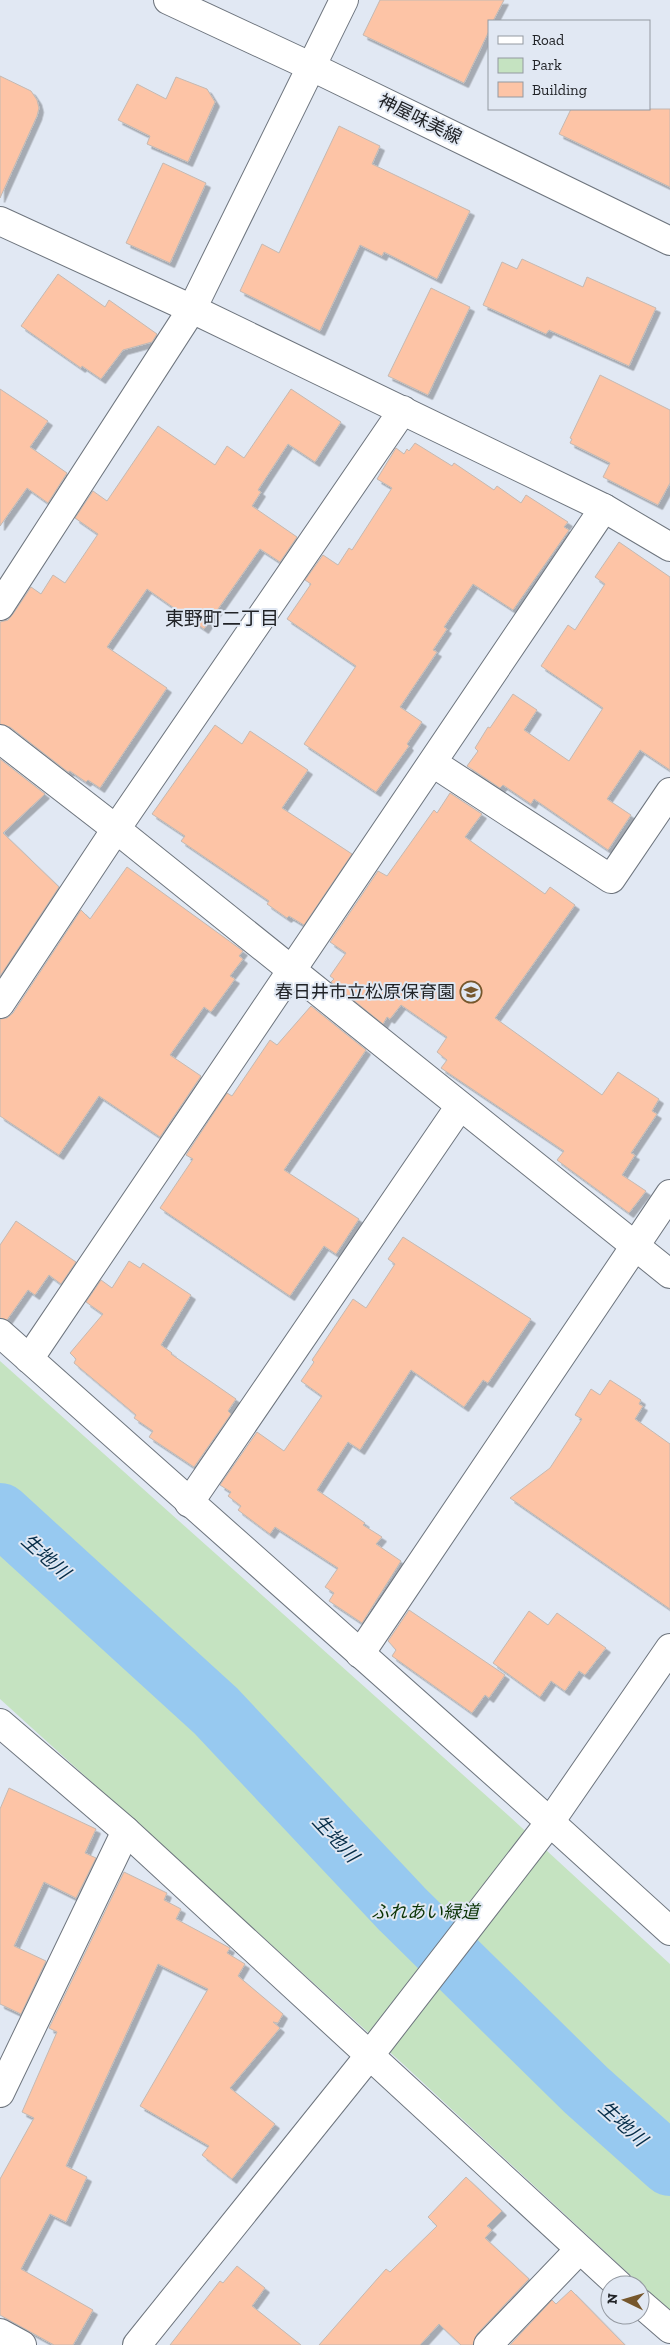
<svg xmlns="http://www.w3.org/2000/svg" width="670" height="2345" font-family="'Zilla Slab','Noto Sans JP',serif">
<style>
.green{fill:#c5e3c1}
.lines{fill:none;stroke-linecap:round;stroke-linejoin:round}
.river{stroke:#97c9f0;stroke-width:62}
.building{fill:#fdc4a6;stroke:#c4b9b2;filter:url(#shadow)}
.minor-casing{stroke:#6e757e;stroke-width:30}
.major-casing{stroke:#6e757e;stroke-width:30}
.minor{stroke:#fff;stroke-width:28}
.major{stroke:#fff;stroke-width:28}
.labels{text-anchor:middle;stroke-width:4;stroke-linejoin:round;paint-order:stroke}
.street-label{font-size:18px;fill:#212327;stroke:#e1e8f3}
.poi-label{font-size:18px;fill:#212327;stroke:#e1e8f3;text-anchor:end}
.park-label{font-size:18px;font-style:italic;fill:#0b3406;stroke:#e1e8f3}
.neighbourhood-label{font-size:19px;fill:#212327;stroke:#e1e8f3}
.water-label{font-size:19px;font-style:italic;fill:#052c47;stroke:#e1e8f3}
</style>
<defs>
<filter id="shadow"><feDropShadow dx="4.5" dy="4.5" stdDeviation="0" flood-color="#0004"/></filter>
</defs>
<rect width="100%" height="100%" fill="#e1e8f3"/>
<path class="green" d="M 0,1361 L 509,1816 L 670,1964 L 670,2312 L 403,2064 L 0,1699 Z"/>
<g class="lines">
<path class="river" d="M 0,1514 L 216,1711 L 402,1909 L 586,2090 L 670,2165"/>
</g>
<g class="building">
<path d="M 380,0 L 504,0 L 493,21 L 489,21 L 489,31 L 464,83 L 363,35 Z"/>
<path d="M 0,76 L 31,91 L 37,100 L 39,108 L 37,116 L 0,198 Z"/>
<path d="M 176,77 L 207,89 L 215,102 L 188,162 L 147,144 L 150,136 L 118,120 L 137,84 L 166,99 Z"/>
<path d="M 571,109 L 670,109 L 670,187 L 559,134 Z"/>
<path d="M 339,126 L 380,146 L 372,164 L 470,211 L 437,279 L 384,252 L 382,256 L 360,245 L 320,331 L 240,291 L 262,244 L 279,253 Z"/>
<path d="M 163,163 L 206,183 L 170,263 L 126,243 Z"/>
<path d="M 522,259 L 583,287 L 587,277 L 656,308 L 629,366 L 549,330 L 546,334 L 483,305 L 502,262 L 517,269 Z"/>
<path d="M 58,274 L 105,307 L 109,300 L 157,334 L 152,342 L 123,350 L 101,379 L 82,366 L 81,368 L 21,326 Z"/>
<path d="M 431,288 L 470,307 L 428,395 L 388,376 Z"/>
<path d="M 600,375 L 670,410 L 670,483 L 658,505 L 603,477 L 610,463 L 570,443 L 572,439 L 570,438 Z"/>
<path d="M 0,389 L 48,421 L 30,447 L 67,473 L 48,503 L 27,488 L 0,526 Z"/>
<path d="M 291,389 L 341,422 L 315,462 L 288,444 L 258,490 L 261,492 L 252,506 L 297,537 L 280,562 L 260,549 L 204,629 L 147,589 L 107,647 L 167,688 L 100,788 L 88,780 L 86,782 L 70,771 L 68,772 L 10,727 L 0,724 L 0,622 L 8,620 L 13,614 L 31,587 L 41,594 L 53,575 L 65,583 L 98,534 L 75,518 L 93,491 L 107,501 L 158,426 L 215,465 L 227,446 L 244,458 Z"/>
<path d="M 415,443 L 452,466 L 454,463 L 494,490 L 497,486 L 521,503 L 526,495 L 568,522 L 564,527 L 569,530 L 513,610 L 473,584 L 444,627 L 447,629 L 433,650 L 437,652 L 400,707 L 422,722 L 407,744 L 409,746 L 376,792 L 304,744 L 356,666 L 287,619 L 311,584 L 305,580 L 323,555 L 338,565 L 349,548 L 352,550 L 392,488 L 377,479 L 396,448 L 404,454 L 407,449 L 409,451 Z"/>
<path d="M 619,542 L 670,577 L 670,770 L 640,750 L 607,799 L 631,815 L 608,850 L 534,799 L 531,804 L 503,785 L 500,788 L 467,766 L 478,751 L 475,748 L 488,727 L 490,728 L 513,694 L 537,710 L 524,730 L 569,761 L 603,708 L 541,666 L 568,625 L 575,630 L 605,584 L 595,577 Z"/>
<path d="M 215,725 L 242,744 L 250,731 L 308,770 L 282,808 L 352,854 L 304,925 L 289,916 L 287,918 L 267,904 L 269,901 L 181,841 L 185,836 L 152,814 Z"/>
<path d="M 0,759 L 45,794 L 3,833 L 59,887 L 0,976 Z"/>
<path d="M 450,793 L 482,814 L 465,837 L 545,894 L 550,887 L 575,905 L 495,1018 L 602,1095 L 618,1072 L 659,1099 L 652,1111 L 657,1114 L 631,1153 L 635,1155 L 622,1175 L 646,1191 L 629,1213 L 557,1160 L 564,1151 L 441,1068 L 447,1060 L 437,1052 L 447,1037 L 401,1005 L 390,1019 L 387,1017 L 383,1024 L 331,982 L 334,979 L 330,976 L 346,953 L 330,942 L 378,871 L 387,876 L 434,810 L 437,813 Z"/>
<path d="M 127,867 L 243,951 L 239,956 L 243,959 L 230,976 L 235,979 L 211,1012 L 204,1007 L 170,1055 L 201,1076 L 160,1137 L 99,1096 L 59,1155 L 0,1116 L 0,1019 L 7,1018 L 13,1013 L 81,910 L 90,919 Z"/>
<path d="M 311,1006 L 366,1050 L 284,1170 L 359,1219 L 336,1254 L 324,1246 L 290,1296 L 160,1208 L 193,1159 L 186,1155 L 227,1093 L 232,1096 L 270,1040 L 277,1045 Z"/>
<path d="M 16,1221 L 76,1262 L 61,1284 L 49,1275 L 35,1295 L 28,1290 L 7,1320 L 0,1318 L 0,1245 Z"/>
<path d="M 403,1237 L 531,1319 L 488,1383 L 483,1380 L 464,1407 L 411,1370 L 360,1450 L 348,1442 L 317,1490 L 365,1523 L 363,1525 L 382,1537 L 376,1544 L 401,1561 L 362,1623 L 329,1601 L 334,1593 L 325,1587 L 338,1568 L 275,1527 L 270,1534 L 238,1510 L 241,1506 L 228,1496 L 231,1492 L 220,1485 L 257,1432 L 284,1451 L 322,1396 L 301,1381 L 314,1362 L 312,1360 L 353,1299 L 366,1308 L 395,1264 L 388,1259 Z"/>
<path d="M 129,1261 L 140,1268 L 143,1263 L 191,1295 L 161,1345 L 172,1353 L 171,1354 L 236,1399 L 228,1411 L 231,1414 L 194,1467 L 149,1437 L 153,1431 L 134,1418 L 136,1415 L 74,1363 L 76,1359 L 70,1353 L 103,1314 L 86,1302 L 101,1280 L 112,1288 Z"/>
<path d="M 610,1380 L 641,1400 L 639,1404 L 643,1406 L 635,1419 L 670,1444 L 670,1609 L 510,1498 L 550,1468 L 582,1419 L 575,1415 L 591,1389 L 600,1395 Z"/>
<path d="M 409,1610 L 505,1675 L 489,1698 L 485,1695 L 472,1713 L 392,1656 L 396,1650 L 388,1641 Z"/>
<path d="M 529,1611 L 548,1625 L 557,1613 L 606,1648 L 585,1675 L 579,1671 L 565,1691 L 551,1681 L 540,1697 L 493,1663 Z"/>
<path d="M 9,1788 L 96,1829 L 85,1853 L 96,1858 L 76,1898 L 44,1882 L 14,1946 L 46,1961 L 21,2014 L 0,2004 L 0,1809 Z"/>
<path d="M 124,1872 L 167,1893 L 164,1900 L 181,1909 L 176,1919 L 230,1948 L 227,1953 L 245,1964 L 238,1976 L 283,2014 L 278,2023 L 273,2022 L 280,2028 L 230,2088 L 275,2124 L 232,2179 L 202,2155 L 209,2146 L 140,2106 L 208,1989 L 158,1964 L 66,2166 L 87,2177 L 66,2222 L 50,2214 L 21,2269 L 93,2310 L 73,2345 L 54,2345 L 0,2315 L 0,2179 L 34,2118 L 22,2112 L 57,2032 L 49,2028 Z"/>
<path d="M 466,2177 L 502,2211 L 487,2226 L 492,2230 L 485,2238 L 529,2279 L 477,2334 L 473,2345 L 461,2345 L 439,2324 L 420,2345 L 319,2345 L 386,2269 L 390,2272 L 437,2226 L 428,2217 Z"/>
<path d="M 237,2266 L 265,2288 L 252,2306 L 301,2345 L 170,2345 L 220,2281 L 223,2283 Z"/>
<path d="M 571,2290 L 625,2345 L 510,2345 L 552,2300 L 556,2304 Z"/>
</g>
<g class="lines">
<g class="minor-casing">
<g id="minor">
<path d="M 0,221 L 192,309 L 604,508 L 670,547"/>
<path d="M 0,606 L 192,309 L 344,0"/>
<path d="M 0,739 L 116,829 L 670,1274"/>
<path d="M 433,763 L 611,879 L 670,792"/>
<path d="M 0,1004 L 116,829 L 403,410"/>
<path d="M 0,1333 L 550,1822 L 670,1931"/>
<path d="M 29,1359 L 604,508"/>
<path d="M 189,1503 L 460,1106"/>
<path d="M 360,1654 L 670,1194"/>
<path d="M 0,1723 L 126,1831 L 619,2285"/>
<path d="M 0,2093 L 126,1831"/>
<path d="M 640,2303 L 670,2329"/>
<path d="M 0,2333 L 22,2345"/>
<path d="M 137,2345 L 369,2056 L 550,1822 L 670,1648"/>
<path d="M 488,2345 L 579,2250"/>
</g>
</g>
<g class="major-casing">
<path id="major" d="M 168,0 L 312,67 L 670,241"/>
</g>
<use href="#minor" class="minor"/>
<use href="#major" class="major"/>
</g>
<defs>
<g id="school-ring" transform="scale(1.125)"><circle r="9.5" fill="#e1e8f3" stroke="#76572c" stroke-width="1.5"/><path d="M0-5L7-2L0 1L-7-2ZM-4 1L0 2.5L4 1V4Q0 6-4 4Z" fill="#76572c"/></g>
</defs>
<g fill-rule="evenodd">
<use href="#school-ring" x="471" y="992"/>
</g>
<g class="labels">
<g class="street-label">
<text transform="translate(420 119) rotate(26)" y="6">神屋味美線</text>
</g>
<g class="poi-label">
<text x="455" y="998">春日井市立松原保育園</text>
</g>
<g class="park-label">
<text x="425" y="1918">ふれあい緑道</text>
</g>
<g class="neighbourhood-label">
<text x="222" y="625">東野町二丁目</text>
</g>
<g class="water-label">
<text transform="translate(46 1556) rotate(42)" y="7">生地川</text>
<text transform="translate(336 1838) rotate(47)" y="7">生地川</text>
<text transform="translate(623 2123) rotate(42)" y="7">生地川</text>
</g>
</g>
<rect x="488" y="20" width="162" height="90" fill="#e1e8f3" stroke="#9499a1"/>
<rect x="498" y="36" width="25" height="8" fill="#ffffff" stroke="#9499a1"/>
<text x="532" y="45" font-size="15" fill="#212327">Road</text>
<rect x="498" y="58" width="25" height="15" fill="#c5e3c1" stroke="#9499a1"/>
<text x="532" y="70" font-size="15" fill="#212327">Park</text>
<rect x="498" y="82" width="25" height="15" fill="#fdc4a6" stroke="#9499a1"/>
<text x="532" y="95" font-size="15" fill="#212327">Building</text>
<g transform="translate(625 2300) rotate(275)"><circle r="24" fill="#e1e8f3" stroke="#9499a1"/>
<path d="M0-4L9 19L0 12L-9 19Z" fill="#76572c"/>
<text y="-8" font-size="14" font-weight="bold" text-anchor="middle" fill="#212327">N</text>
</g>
</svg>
